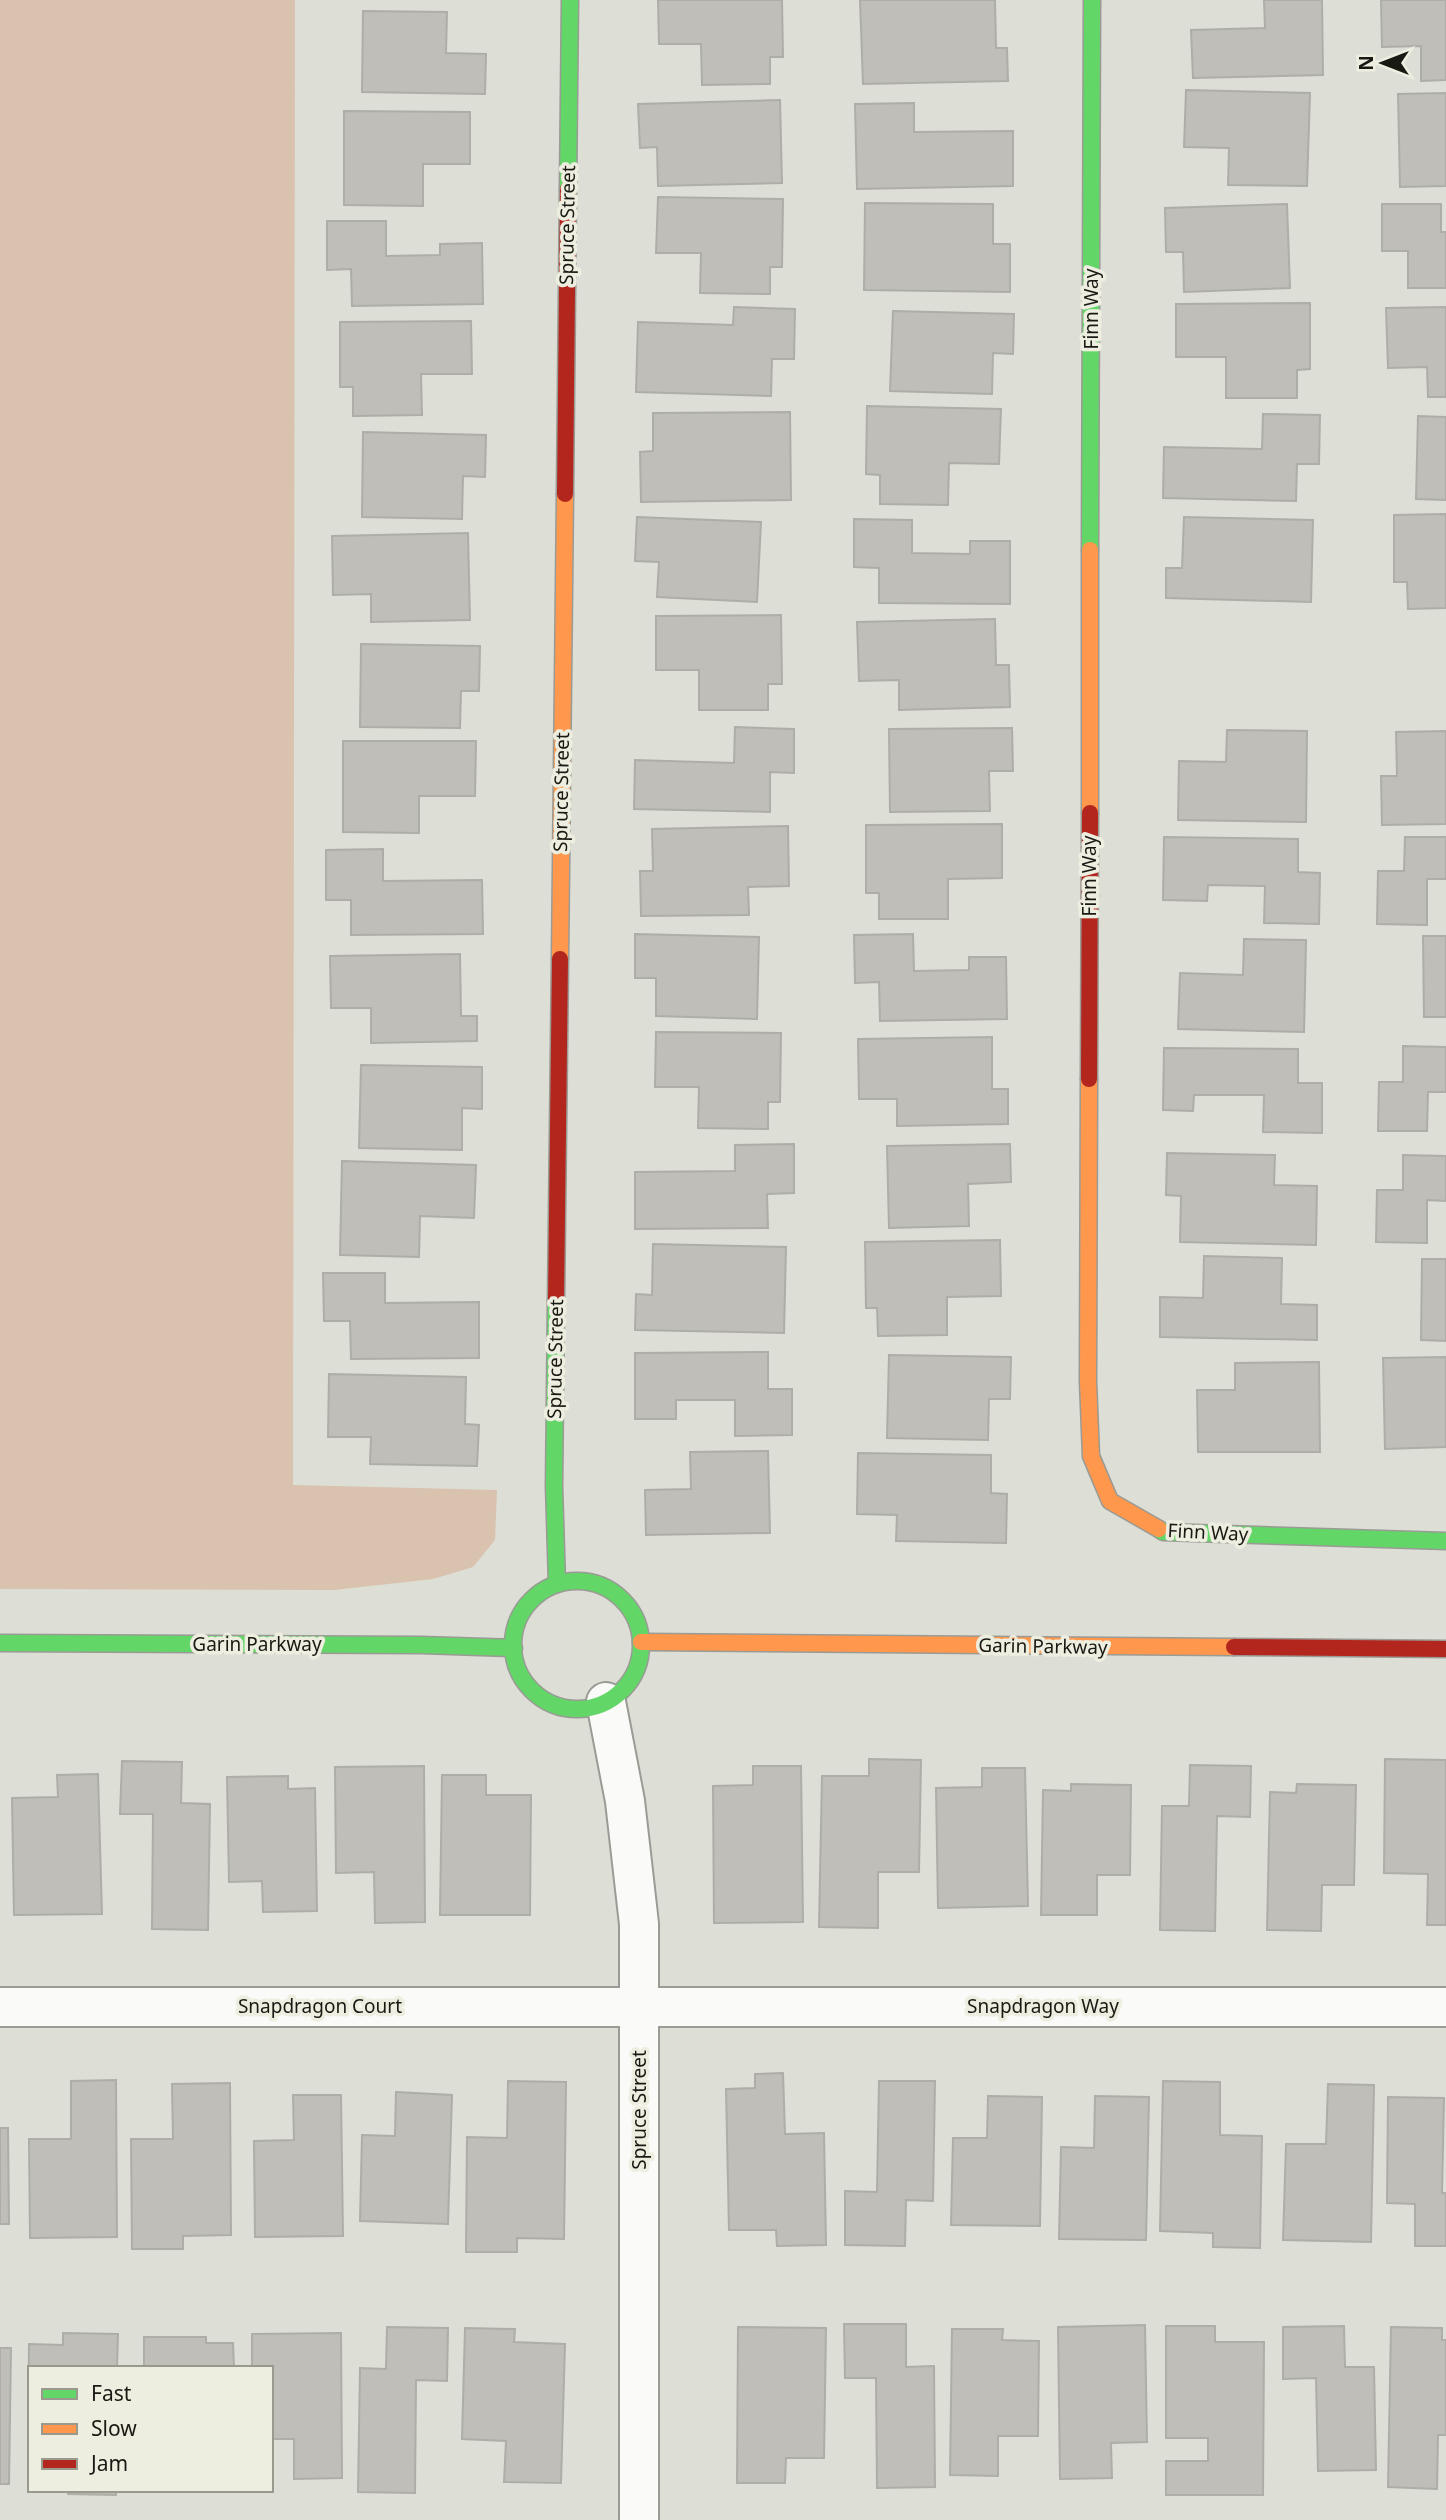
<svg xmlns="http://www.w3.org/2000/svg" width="1446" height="2520" font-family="'Noto Sans',sans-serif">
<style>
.green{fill:#d9c2ae}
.building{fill:#bfbeb8;stroke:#aeada7;stroke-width:2}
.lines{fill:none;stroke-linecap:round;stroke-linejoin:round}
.street-casing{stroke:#9a9b95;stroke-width:42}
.fast-casing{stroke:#9a9b95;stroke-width:19}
.slow-casing{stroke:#9a9b95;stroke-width:19}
.jam-casing{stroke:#9a9b95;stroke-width:19}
.street{stroke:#fafaf9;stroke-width:38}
.fast{stroke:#63d668;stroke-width:16}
.slow{stroke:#ff974d;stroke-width:16}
.jam{stroke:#b3261e;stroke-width:16}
.labels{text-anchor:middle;stroke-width:7;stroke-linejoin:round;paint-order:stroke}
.street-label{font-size:19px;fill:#191914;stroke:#eeeee0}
</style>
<rect width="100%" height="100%" fill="#ddded6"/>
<path class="green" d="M 0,0 L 295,0 L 293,1485 L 497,1490 L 495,1540 L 473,1567 L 433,1579 L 334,1590 L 0,1589 Z"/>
<g class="building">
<path d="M 658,0 L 782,0 L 783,57 L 770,57 L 770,84 L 702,85 L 701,44 L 659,44 Z"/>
<path d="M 860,0 L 995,0 L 996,48 L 1007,48 L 1008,81 L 863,84 Z"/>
<path d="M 1264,0 L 1322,0 L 1323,75 L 1193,78 L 1191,30 L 1265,28 Z"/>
<path d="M 1381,0 L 1446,0 L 1446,80 L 1421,81 L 1421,46 L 1382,47 Z"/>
<path d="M 363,11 L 447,12 L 446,53 L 486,54 L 485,94 L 362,92 Z"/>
<path d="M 1186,90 L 1310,93 L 1307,186 L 1228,185 L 1229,148 L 1184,147 Z"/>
<path d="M 1446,93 L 1446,186 L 1400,187 L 1398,94 Z"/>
<path d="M 780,100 L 782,183 L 658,186 L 657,147 L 640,148 L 638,104 Z"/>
<path d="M 914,103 L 914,132 L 1013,131 L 1013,186 L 857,189 L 855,104 Z"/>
<path d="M 344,111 L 470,112 L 470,164 L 423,164 L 423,206 L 344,205 Z"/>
<path d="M 658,197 L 783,199 L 782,267 L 770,267 L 770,294 L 700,293 L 701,253 L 656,253 Z"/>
<path d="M 865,203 L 993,204 L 993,244 L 1010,244 L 1010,292 L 864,290 Z"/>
<path d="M 1287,204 L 1290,288 L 1184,292 L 1183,252 L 1166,252 L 1165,208 Z"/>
<path d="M 1382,204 L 1441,204 L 1441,232 L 1446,232 L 1446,288 L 1408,288 L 1408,251 L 1382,251 Z"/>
<path d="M 327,221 L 386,221 L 386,256 L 440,255 L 440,244 L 482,243 L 483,304 L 352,306 L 351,269 L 327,270 Z"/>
<path d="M 1310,303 L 1310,369 L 1297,370 L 1297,398 L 1226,398 L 1226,357 L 1176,357 L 1176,304 Z"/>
<path d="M 734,307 L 795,309 L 794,359 L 772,359 L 771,396 L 636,392 L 638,322 L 733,325 Z"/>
<path d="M 1446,307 L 1446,397 L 1428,397 L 1427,367 L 1388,368 L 1386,308 Z"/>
<path d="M 893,311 L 1014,314 L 1013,354 L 993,353 L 992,394 L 890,391 Z"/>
<path d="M 471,321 L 472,374 L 421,374 L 422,415 L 353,416 L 353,387 L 340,387 L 340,322 Z"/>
<path d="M 867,406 L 1001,409 L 999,464 L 949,463 L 948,505 L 880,504 L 880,475 L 866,474 Z"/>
<path d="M 790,412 L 791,500 L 641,502 L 640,452 L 653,451 L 653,413 Z"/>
<path d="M 1263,414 L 1320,415 L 1319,464 L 1297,464 L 1296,501 L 1163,498 L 1164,447 L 1262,449 Z"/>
<path d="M 1418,416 L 1446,417 L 1446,500 L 1416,499 Z"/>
<path d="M 363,432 L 486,435 L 485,477 L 463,476 L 462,519 L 362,517 Z"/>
<path d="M 1446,514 L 1446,608 L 1408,609 L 1407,582 L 1394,582 L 1394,515 Z"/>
<path d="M 637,517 L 761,522 L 757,602 L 657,597 L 659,562 L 635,561 Z"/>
<path d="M 1184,517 L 1313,520 L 1311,602 L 1166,598 L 1166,568 L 1182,568 Z"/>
<path d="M 854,519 L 912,520 L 912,553 L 970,554 L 970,541 L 1010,541 L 1010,604 L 879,603 L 879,568 L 854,567 Z"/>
<path d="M 468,533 L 470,620 L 371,622 L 371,594 L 333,595 L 332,536 Z"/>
<path d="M 781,615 L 782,684 L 768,684 L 768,710 L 699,710 L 699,670 L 656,670 L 656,616 Z"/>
<path d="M 995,619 L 996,665 L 1009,665 L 1010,707 L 899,710 L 899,680 L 859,681 L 857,622 Z"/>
<path d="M 361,644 L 480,646 L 479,691 L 461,691 L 460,728 L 360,727 Z"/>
<path d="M 735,727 L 794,729 L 794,773 L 770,772 L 770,812 L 634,809 L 635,760 L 734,763 Z"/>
<path d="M 1012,728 L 1013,771 L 989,771 L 990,811 L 890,812 L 889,729 Z"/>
<path d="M 1227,730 L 1307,731 L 1306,822 L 1178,820 L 1179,761 L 1226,762 Z"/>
<path d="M 1446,731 L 1446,824 L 1382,825 L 1381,776 L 1397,776 L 1396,732 Z"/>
<path d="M 343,741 L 476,741 L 475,796 L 419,796 L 419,833 L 343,832 Z"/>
<path d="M 1002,824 L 1002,878 L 948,879 L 948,919 L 879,919 L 879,893 L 866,893 L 866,825 Z"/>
<path d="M 788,826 L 789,886 L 748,887 L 749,915 L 641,916 L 640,871 L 653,871 L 652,829 Z"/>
<path d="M 1164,837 L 1298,839 L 1298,872 L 1320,873 L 1319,924 L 1264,923 L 1265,886 L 1208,885 L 1207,901 L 1163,900 Z"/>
<path d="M 1405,837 L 1446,837 L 1446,879 L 1427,879 L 1427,925 L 1377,924 L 1378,871 L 1404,871 Z"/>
<path d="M 383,849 L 383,881 L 482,880 L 483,934 L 351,935 L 351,900 L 326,900 L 326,850 Z"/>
<path d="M 635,934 L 759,937 L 757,1019 L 656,1016 L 656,978 L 635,978 Z"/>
<path d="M 913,934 L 914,971 L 969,970 L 969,957 L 1006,957 L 1007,1019 L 880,1021 L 879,982 L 855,983 L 854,935 Z"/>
<path d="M 1423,936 L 1446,936 L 1446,1017 L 1424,1017 Z"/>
<path d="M 1244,939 L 1306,940 L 1304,1032 L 1178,1029 L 1180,973 L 1243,975 Z"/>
<path d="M 460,954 L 461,1016 L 477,1016 L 477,1041 L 371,1043 L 371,1008 L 331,1008 L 330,956 Z"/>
<path d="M 656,1032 L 781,1033 L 780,1102 L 768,1102 L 768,1129 L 698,1128 L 699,1087 L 655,1087 Z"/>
<path d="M 992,1037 L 992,1089 L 1008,1089 L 1008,1124 L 897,1126 L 897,1099 L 859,1099 L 858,1039 Z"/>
<path d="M 1403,1046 L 1446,1047 L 1446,1092 L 1428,1092 L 1427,1131 L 1378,1131 L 1379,1082 L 1403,1082 Z"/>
<path d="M 1164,1048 L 1298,1049 L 1298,1083 L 1322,1083 L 1322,1133 L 1263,1132 L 1264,1095 L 1194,1095 L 1193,1111 L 1163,1110 Z"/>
<path d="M 361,1065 L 482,1067 L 482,1109 L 462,1108 L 462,1150 L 359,1148 Z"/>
<path d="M 794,1144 L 794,1193 L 767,1194 L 768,1228 L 635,1229 L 635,1172 L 735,1171 L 735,1145 Z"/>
<path d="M 1010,1144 L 1011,1182 L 968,1184 L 969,1226 L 889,1228 L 887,1146 Z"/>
<path d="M 1167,1153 L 1275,1155 L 1274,1185 L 1317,1186 L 1316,1245 L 1180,1242 L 1181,1196 L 1166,1195 Z"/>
<path d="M 1403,1155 L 1446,1156 L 1446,1201 L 1427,1200 L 1427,1243 L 1376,1242 L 1377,1190 L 1403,1190 Z"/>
<path d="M 342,1161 L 476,1165 L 474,1218 L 420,1216 L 419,1257 L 340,1255 Z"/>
<path d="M 1000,1240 L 1001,1296 L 947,1297 L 947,1335 L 878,1336 L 877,1308 L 866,1308 L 865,1242 Z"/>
<path d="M 653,1244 L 786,1247 L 784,1333 L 635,1330 L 636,1294 L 652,1295 Z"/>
<path d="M 1204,1256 L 1282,1258 L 1281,1304 L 1317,1305 L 1317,1340 L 1160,1337 L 1160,1297 L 1203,1298 Z"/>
<path d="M 1422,1259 L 1446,1259 L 1446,1341 L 1421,1340 Z"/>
<path d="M 323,1273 L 385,1273 L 385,1303 L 479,1302 L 479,1358 L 351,1359 L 350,1321 L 324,1321 Z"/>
<path d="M 768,1352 L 768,1389 L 792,1389 L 792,1435 L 735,1436 L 735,1400 L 676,1400 L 676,1419 L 635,1419 L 635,1353 Z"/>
<path d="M 889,1355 L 1011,1357 L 1010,1399 L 989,1399 L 988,1440 L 887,1438 Z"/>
<path d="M 1446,1357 L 1446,1447 L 1385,1449 L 1383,1358 Z"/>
<path d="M 1319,1362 L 1320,1452 L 1198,1452 L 1197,1390 L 1235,1390 L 1235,1363 Z"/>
<path d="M 329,1374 L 466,1377 L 465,1424 L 479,1425 L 477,1466 L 370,1464 L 371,1437 L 328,1437 Z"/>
<path d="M 768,1451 L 770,1533 L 646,1535 L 645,1490 L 691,1489 L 690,1452 Z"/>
<path d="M 858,1453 L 991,1455 L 991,1493 L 1007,1494 L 1006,1543 L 896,1541 L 897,1515 L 857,1514 Z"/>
<path d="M 869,1759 L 921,1760 L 919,1872 L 878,1872 L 878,1928 L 819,1927 L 822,1776 L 869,1776 Z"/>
<path d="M 1385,1759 L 1446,1760 L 1446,1925 L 1427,1925 L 1428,1874 L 1384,1873 Z"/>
<path d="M 122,1761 L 182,1762 L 181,1803 L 210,1804 L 208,1930 L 152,1929 L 153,1814 L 120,1814 Z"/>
<path d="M 1190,1765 L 1251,1766 L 1250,1817 L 1217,1816 L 1215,1931 L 1160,1930 L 1162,1806 L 1189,1806 Z"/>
<path d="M 424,1766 L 425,1922 L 375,1923 L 374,1872 L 336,1873 L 335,1767 Z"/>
<path d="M 753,1766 L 801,1766 L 803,1922 L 714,1923 L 713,1786 L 753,1785 Z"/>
<path d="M 982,1768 L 1025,1768 L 1028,1906 L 938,1908 L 936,1788 L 982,1787 Z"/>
<path d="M 98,1774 L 102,1914 L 14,1915 L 12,1798 L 58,1797 L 57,1775 Z"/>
<path d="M 442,1775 L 486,1775 L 486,1795 L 531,1795 L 530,1915 L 440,1915 Z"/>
<path d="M 288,1776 L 288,1789 L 315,1788 L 317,1911 L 263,1912 L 262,1881 L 229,1882 L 227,1777 Z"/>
<path d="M 1071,1784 L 1131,1785 L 1130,1875 L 1097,1875 L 1097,1915 L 1041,1915 L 1043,1790 L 1071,1791 Z"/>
<path d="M 1297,1784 L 1356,1785 L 1354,1885 L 1322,1885 L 1321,1931 L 1267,1930 L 1270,1792 L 1296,1793 Z"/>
<path d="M 783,2073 L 785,2134 L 824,2133 L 826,2245 L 777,2246 L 776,2230 L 729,2230 L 726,2089 L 755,2088 L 755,2074 Z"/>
<path d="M 116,2080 L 117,2237 L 30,2238 L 29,2139 L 71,2139 L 71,2081 Z"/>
<path d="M 508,2081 L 566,2082 L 564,2239 L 517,2238 L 517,2252 L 466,2252 L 467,2137 L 507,2138 Z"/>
<path d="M 879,2081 L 935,2081 L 933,2201 L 906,2200 L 905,2246 L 845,2245 L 845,2191 L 877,2192 Z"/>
<path d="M 1163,2081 L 1220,2082 L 1220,2135 L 1262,2136 L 1260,2248 L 1213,2247 L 1213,2233 L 1160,2231 Z"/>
<path d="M 230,2083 L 231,2235 L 183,2236 L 183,2249 L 132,2249 L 131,2139 L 173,2139 L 172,2084 Z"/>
<path d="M 1328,2084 L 1374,2085 L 1371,2242 L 1283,2240 L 1286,2144 L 1326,2144 Z"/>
<path d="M 396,2092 L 452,2095 L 448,2224 L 360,2221 L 362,2135 L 395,2136 Z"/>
<path d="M 293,2095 L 341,2095 L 343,2236 L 255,2237 L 254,2141 L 294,2140 Z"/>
<path d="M 988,2096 L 1042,2097 L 1040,2226 L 951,2225 L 953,2138 L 987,2138 Z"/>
<path d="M 1095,2096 L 1149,2097 L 1146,2240 L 1059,2239 L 1061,2147 L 1094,2148 Z"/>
<path d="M 1388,2097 L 1444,2098 L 1442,2193 L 1446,2193 L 1446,2246 L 1415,2246 L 1415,2204 L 1387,2203 Z"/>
<path d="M 0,2128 L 8,2128 L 9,2224 L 0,2224 Z"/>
<path d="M 844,2324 L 906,2324 L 906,2367 L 934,2366 L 935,2487 L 877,2488 L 876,2378 L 845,2378 Z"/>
<path d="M 1145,2325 L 1147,2442 L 1111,2443 L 1112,2478 L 1060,2479 L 1058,2327 Z"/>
<path d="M 1166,2326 L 1215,2326 L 1215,2342 L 1264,2342 L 1263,2495 L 1166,2495 L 1166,2461 L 1208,2461 L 1208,2438 L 1166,2438 Z"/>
<path d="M 1344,2326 L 1345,2367 L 1374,2367 L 1376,2470 L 1318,2471 L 1316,2378 L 1283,2379 L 1283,2327 Z"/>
<path d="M 387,2327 L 448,2328 L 447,2381 L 416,2380 L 415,2493 L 358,2492 L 360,2368 L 386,2369 Z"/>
<path d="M 738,2327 L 826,2328 L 824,2458 L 786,2458 L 785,2483 L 737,2483 Z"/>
<path d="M 1391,2327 L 1442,2328 L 1442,2340 L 1446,2340 L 1446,2435 L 1438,2435 L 1437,2489 L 1388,2487 Z"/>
<path d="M 465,2328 L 515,2329 L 514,2342 L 565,2344 L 561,2483 L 504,2482 L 506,2441 L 462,2439 Z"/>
<path d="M 952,2329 L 1003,2329 L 1002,2340 L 1039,2341 L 1038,2436 L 998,2436 L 998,2476 L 950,2475 Z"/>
<path d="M 63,2333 L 118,2334 L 117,2368 L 30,2368 L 30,2441 L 28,2441 L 29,2344 L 63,2345 Z"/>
<path d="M 341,2333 L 342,2478 L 294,2479 L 294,2439 L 271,2439 L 271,2368 L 252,2368 L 252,2334 Z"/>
<path d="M 144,2337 L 206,2337 L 206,2343 L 233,2343 L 234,2368 L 144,2368 Z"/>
<path d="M 0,2348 L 11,2348 L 9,2484 L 0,2484 Z"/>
<path d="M 68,2490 L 116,2490 L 116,2495 L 68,2494 Z"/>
</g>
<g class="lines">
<g class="street-casing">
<g id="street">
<path d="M 606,1702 L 625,1801 L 639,1924 L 639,2520"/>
<path d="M 0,2007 L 1446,2007"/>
</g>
</g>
<g class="fast-casing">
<g id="fast">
<path d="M 568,189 L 570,0"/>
<path d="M 1090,550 L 1092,0"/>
<path d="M 556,1301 L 554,1486 L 557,1584"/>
<path d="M 1159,1529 L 1163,1532 L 1446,1541"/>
<circle cx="577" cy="1645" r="64"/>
<path d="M 0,1643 L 421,1645 L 514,1648"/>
</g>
</g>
<g class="slow-casing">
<g id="slow">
<path d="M 1090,813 L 1090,550"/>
<path d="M 560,959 L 565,494"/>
<path d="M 1089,1079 L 1088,1381 L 1091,1456 L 1110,1501 L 1159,1529"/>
<path d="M 641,1642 L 1234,1647"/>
</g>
</g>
<g class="jam-casing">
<g id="jam">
<path d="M 565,494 L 568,189"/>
<path d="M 1089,1079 L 1090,813"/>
<path d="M 556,1301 L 560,959"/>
<path d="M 1234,1647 L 1446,1649"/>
</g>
</g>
<use href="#street" class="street"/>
<use href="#fast" class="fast"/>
<use href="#slow" class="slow"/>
<use href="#jam" class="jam"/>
</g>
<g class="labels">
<g class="street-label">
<text transform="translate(567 225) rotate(-89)" y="7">Spruce Street</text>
<text transform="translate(1091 309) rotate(-90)" y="7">Finn Way</text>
<text transform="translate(561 792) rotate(-89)" y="7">Spruce Street</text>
<text transform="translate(1089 876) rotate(-90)" y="7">Finn Way</text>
<text transform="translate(555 1359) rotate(-89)" y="7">Spruce Street</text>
<text transform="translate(1208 1532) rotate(3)" y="7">Finn Way</text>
<text x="257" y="1651">Garin Parkway</text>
<text transform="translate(1043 1646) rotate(1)" y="7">Garin Parkway</text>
<text x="320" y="2013">Snapdragon Court</text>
<text x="1043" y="2013">Snapdragon Way</text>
<text transform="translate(639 2110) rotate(-90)" y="7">Spruce Street</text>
</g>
</g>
<rect x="28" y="2366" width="245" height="126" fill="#eeeee0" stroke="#99998e" stroke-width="2"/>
<rect x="42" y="2389" width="35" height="10" fill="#63d668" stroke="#99998e" stroke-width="2"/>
<text x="91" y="2401" font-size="21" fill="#191914">Fast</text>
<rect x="42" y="2424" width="35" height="10" fill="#ff974d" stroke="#99998e" stroke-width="2"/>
<text x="91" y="2436" font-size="21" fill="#191914">Slow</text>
<rect x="42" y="2459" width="35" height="10" fill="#b3261e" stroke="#99998e" stroke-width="2"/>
<text x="91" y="2471" font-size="21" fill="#191914">Jam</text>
<g transform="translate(1383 63) rotate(270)" stroke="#eeeee0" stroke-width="5" paint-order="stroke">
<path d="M0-5L12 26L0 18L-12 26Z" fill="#191914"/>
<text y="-10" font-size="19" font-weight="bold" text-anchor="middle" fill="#191914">N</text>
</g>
</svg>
